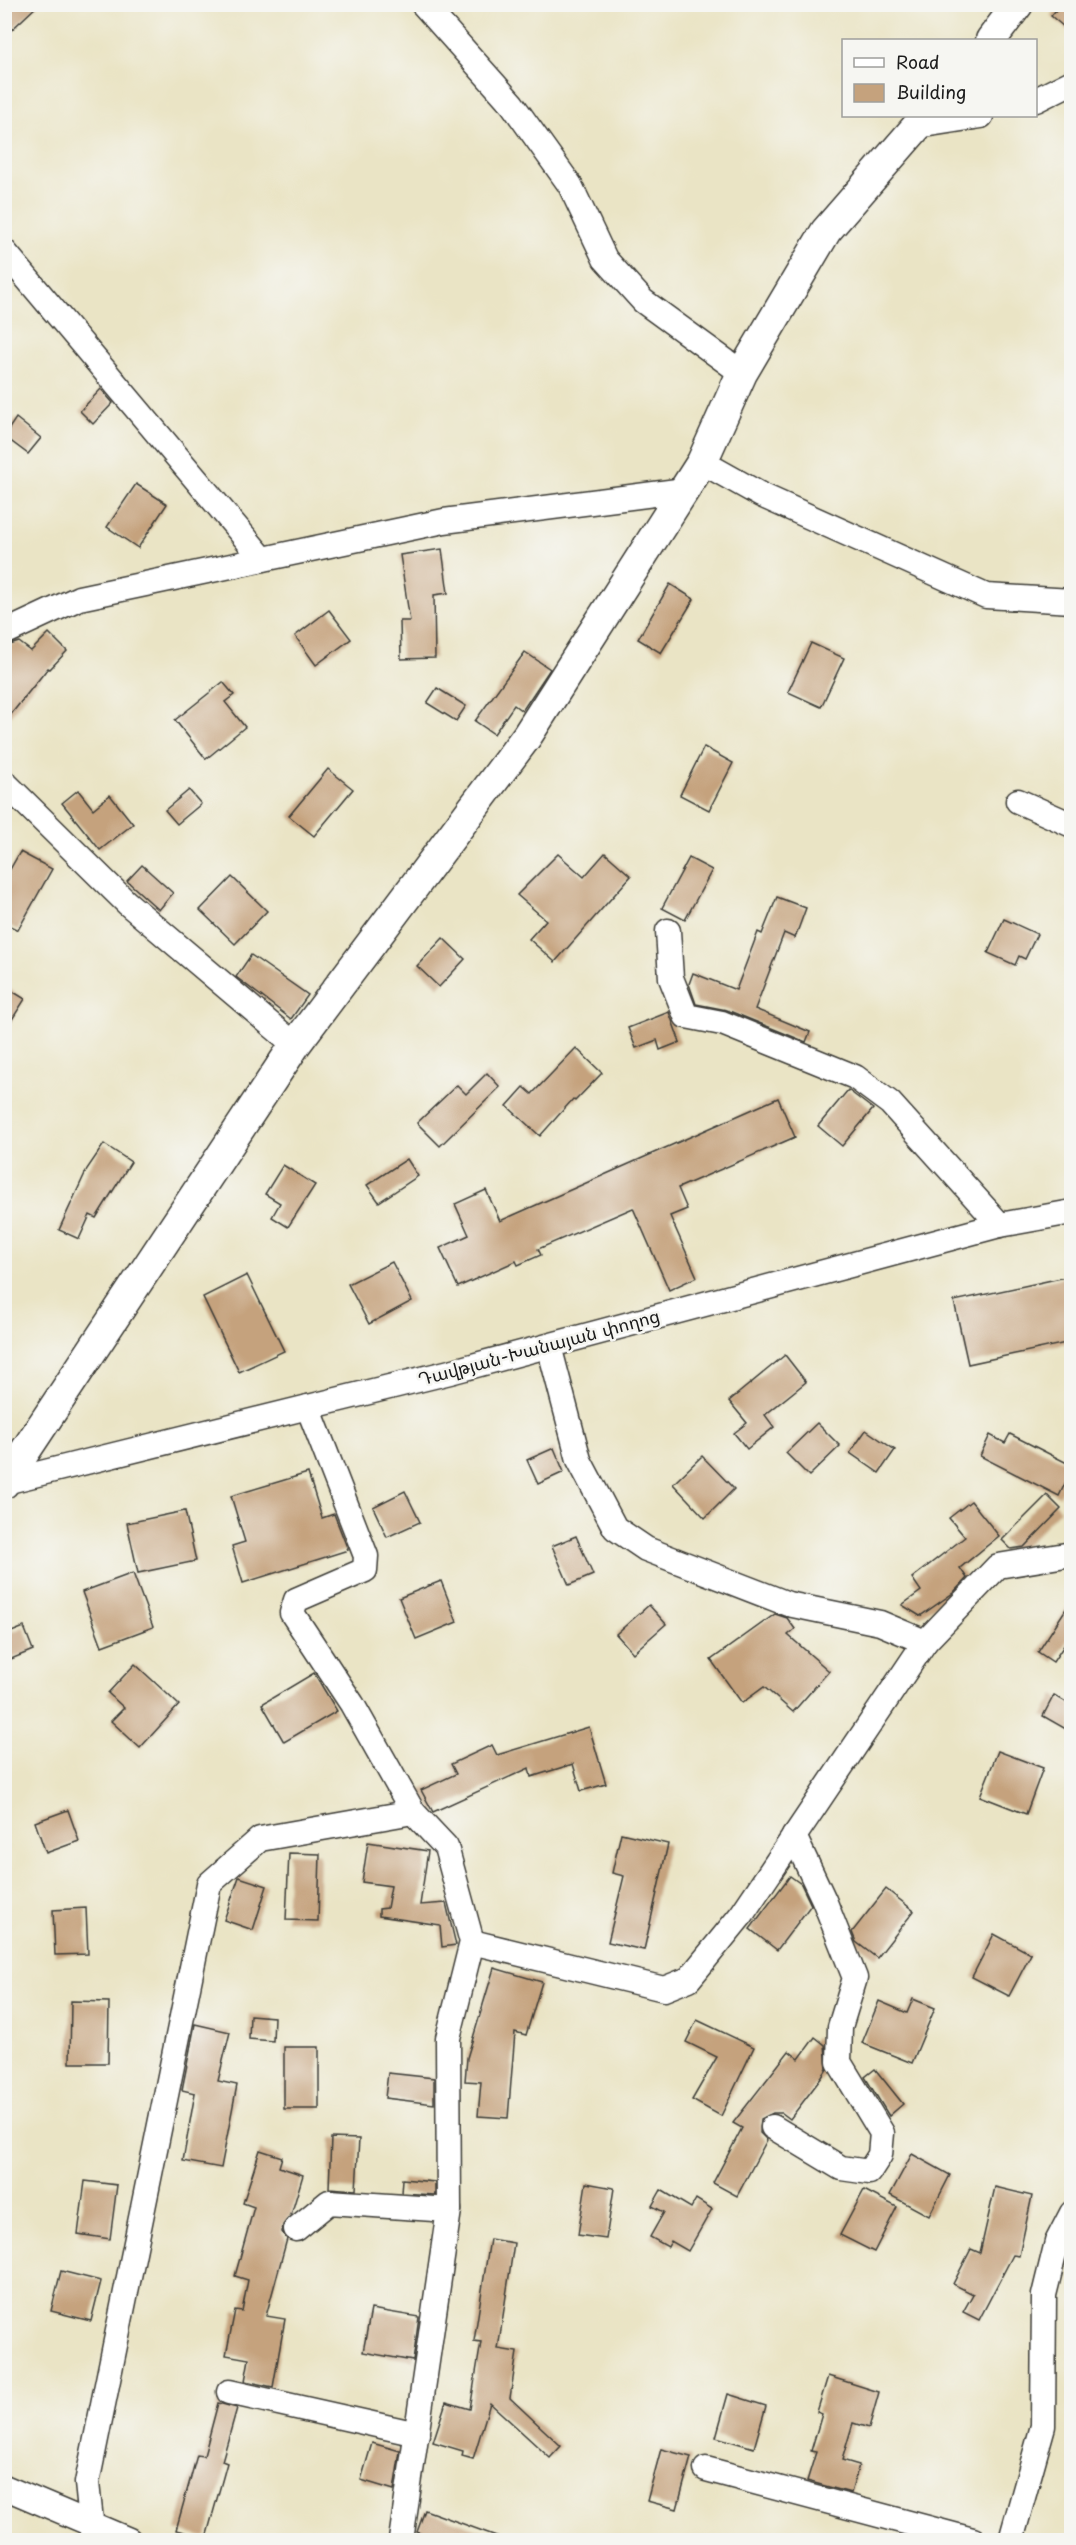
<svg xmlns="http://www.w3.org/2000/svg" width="1076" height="2545" font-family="'Playpen Sans','Noto Sans Armenian',sans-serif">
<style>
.building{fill:#c5a27d}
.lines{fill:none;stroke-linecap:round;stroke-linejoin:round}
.minor-casing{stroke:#3b3a35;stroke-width:27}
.major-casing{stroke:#3b3a35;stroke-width:33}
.minor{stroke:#fff;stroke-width:24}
.major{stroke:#fff;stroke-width:30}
.labels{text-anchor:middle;stroke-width:5;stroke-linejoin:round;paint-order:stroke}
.street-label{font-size:18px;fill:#1c1c1c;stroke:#f6f6f2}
</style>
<rect width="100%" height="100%" fill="#f6f6f2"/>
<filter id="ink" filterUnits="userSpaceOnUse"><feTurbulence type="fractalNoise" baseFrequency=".0167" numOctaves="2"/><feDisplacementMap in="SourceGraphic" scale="12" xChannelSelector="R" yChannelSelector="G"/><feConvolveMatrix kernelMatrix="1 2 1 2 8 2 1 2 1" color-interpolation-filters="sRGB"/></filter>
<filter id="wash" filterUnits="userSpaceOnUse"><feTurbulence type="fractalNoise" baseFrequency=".008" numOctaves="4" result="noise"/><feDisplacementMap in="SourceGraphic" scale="24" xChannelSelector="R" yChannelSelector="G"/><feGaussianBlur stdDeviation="1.35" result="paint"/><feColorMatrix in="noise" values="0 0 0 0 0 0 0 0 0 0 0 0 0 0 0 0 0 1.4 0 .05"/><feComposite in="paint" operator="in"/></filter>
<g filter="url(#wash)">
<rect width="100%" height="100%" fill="#eae4c5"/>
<g id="blocks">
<g class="building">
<path d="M 4,4 L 39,4 L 4,37 Z"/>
<path d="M 1061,4 L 1071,4 L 1071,33 L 1051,16 Z"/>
<path d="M 101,389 L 113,403 L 93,424 L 80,411 Z"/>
<path d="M 16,418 L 41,438 L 28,454 L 4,436 Z"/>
<path d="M 136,484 L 167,504 L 138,548 L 107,527 Z"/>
<path d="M 442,549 L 448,593 L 434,595 L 435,658 L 401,659 L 400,621 L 410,621 L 400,555 Z"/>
<path d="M 670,584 L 694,599 L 661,653 L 638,639 Z"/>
<path d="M 329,610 L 351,639 L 316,665 L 295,636 Z"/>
<path d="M 49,633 L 67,651 L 50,669 L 48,668 L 4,723 L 4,647 L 19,642 L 31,651 Z"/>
<path d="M 811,643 L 844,658 L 821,707 L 788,692 Z"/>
<path d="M 525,652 L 550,669 L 522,711 L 514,705 L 494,734 L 475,721 Z"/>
<path d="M 223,682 L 234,695 L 225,702 L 245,727 L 206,759 L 175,720 Z"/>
<path d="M 437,688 L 466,706 L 456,721 L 427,703 Z"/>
<path d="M 704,747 L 733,763 L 709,810 L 680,795 Z"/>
<path d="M 328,769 L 353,789 L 314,836 L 289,816 Z"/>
<path d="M 78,790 L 93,809 L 110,795 L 133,824 L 100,850 L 62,803 Z"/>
<path d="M 189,790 L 201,804 L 177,824 L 165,810 Z"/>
<path d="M 20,852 L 52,869 L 18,930 L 4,923 L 4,880 Z"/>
<path d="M 605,853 L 631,876 L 555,962 L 529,939 L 546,920 L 517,895 L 558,854 L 584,877 Z"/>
<path d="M 689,858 L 712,870 L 685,920 L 662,908 Z"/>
<path d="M 142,865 L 173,893 L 159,910 L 127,881 Z"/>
<path d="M 232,877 L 267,911 L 235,944 L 200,910 Z"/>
<path d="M 777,897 L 806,908 L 795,938 L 784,933 L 755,1009 L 810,1032 L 806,1042 L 727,1010 L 696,1004 L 689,984 L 693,973 L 736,990 L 758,932 L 762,934 Z"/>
<path d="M 1004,919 L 1037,934 L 1025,959 L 1019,956 L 1015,965 L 988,953 Z"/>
<path d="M 443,938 L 465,959 L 439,987 L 417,966 Z"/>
<path d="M 251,955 L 308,995 L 291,1019 L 236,977 Z"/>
<path d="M 4,986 L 25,999 L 4,1032 Z"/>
<path d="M 669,1012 L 680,1042 L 660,1050 L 657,1040 L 636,1048 L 628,1028 Z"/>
<path d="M 576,1048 L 602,1073 L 575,1101 L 573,1099 L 540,1136 L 507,1106 L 524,1087 L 532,1094 Z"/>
<path d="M 487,1073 L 500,1087 L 440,1146 L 417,1123 L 457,1085 L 466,1094 Z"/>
<path d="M 848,1090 L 873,1109 L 842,1146 L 818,1126 Z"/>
<path d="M 778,1098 L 795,1137 L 678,1188 L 687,1209 L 670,1216 L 697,1277 L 669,1290 L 633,1208 L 538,1249 L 541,1255 L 518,1265 L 516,1261 L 458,1287 L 440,1248 L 469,1235 L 455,1204 L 486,1190 L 500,1221 Z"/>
<path d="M 104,1144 L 131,1162 L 96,1218 L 90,1215 L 79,1239 L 59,1230 L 87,1169 Z"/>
<path d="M 407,1159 L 418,1176 L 379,1202 L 367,1185 Z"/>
<path d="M 283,1165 L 315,1185 L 288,1227 L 272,1217 L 280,1203 L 265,1194 Z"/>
<path d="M 392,1262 L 412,1301 L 369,1324 L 348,1284 Z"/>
<path d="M 247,1275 L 284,1351 L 239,1372 L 203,1297 Z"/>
<path d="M 1066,1277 L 1071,1303 L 1071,1342 L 968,1364 L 954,1301 Z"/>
<path d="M 785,1355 L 806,1382 L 765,1415 L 774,1427 L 747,1449 L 734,1433 L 747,1423 L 729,1401 Z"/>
<path d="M 817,1423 L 840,1446 L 809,1476 L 786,1453 Z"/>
<path d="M 866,1430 L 895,1450 L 879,1473 L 850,1453 Z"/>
<path d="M 1010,1434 L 1071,1465 L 1071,1471 L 1059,1496 L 980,1456 L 990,1435 L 1005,1443 Z"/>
<path d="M 554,1448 L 564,1472 L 538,1484 L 527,1460 Z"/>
<path d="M 702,1456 L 734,1489 L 705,1518 L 673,1484 Z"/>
<path d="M 308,1473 L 322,1518 L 334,1514 L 348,1550 L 243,1583 L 232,1546 L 245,1542 L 231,1496 Z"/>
<path d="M 405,1491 L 420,1522 L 387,1537 L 373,1507 Z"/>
<path d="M 1047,1495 L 1061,1509 L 1024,1547 L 1011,1549 L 1002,1540 Z"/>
<path d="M 971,1501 L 999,1536 L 960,1568 L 967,1578 L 953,1593 L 920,1616 L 902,1605 L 921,1591 L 912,1578 L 965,1537 L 949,1518 Z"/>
<path d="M 185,1511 L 196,1561 L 138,1573 L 127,1523 Z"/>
<path d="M 576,1536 L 593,1575 L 569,1585 L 552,1546 Z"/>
<path d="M 133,1573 L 153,1627 L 102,1646 L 82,1592 Z"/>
<path d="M 441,1581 L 457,1622 L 416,1639 L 399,1598 Z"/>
<path d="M 1071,1601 L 1071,1635 L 1053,1662 L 1038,1652 Z"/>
<path d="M 649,1605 L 666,1624 L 633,1653 L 616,1634 Z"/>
<path d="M 775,1614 L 787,1618 L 795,1629 L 788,1635 L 829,1671 L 793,1712 L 764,1687 L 742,1703 L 711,1660 Z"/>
<path d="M 24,1627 L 33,1650 L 4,1662 L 4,1635 Z"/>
<path d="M 135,1664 L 179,1705 L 140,1748 L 111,1721 L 124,1708 L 108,1693 Z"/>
<path d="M 314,1673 L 337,1711 L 284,1742 L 262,1704 Z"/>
<path d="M 1054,1695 L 1071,1705 L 1071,1732 L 1043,1716 Z"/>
<path d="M 589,1727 L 606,1784 L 581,1791 L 573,1764 L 531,1777 L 529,1768 L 433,1812 L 421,1790 L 456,1774 L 451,1764 L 492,1745 L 497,1755 Z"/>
<path d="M 998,1751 L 1043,1768 L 1026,1814 L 980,1796 Z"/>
<path d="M 68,1810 L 79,1841 L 46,1853 L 35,1822 Z"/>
<path d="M 621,1833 L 668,1844 L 644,1950 L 608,1942 L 624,1876 L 612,1873 Z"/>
<path d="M 368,1842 L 428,1851 L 420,1905 L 446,1903 L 456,1945 L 442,1947 L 440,1925 L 379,1916 L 379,1909 L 387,1908 L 391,1886 L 362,1882 Z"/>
<path d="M 289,1853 L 320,1854 L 318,1921 L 286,1920 Z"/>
<path d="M 790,1876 L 801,1884 L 811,1905 L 777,1950 L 750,1929 Z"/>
<path d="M 239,1877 L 267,1886 L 253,1930 L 224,1920 Z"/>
<path d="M 886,1889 L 914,1911 L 877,1958 L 856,1942 L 852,1932 Z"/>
<path d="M 86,1908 L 88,1954 L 55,1955 L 53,1910 Z"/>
<path d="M 994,1934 L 1031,1954 L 1009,1996 L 972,1977 Z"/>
<path d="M 494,1968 L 542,1982 L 526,2035 L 515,2032 L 508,2118 L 478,2116 L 481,2082 L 465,2081 L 467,2058 Z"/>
<path d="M 913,1999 L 935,2008 L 912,2063 L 862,2043 L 879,2001 L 907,2013 Z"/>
<path d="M 71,2001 L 109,2002 L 108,2063 L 70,2063 Z"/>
<path d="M 250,2015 L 274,2017 L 273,2041 L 249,2039 Z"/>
<path d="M 697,2020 L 754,2047 L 721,2116 L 692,2100 L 717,2057 L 686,2042 Z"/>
<path d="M 195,2024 L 230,2032 L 218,2081 L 237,2085 L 221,2168 L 183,2161 L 195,2093 L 182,2090 Z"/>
<path d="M 815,2037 L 825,2045 L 827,2069 L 822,2077 L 790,2119 L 782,2113 L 773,2113 L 761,2119 L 760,2133 L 767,2140 L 737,2196 L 713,2183 L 742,2128 L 733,2123 L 789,2051 L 799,2059 Z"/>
<rect x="284" y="2047" width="35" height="62"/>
<path d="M 875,2069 L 903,2104 L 889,2116 L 865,2077 Z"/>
<path d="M 388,2073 L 434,2078 L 434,2104 L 385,2098 Z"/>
<path d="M 331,2138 L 359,2139 L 356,2190 L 329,2188 Z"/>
<path d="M 260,2150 L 282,2157 L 279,2167 L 303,2175 L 291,2215 L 283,2225 L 282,2232 L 287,2239 L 266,2316 L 285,2319 L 273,2387 L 245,2381 L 249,2359 L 226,2355 L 235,2310 L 242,2311 L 248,2280 L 235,2276 L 254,2207 L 243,2203 Z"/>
<path d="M 912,2154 L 950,2175 L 929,2216 L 890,2195 Z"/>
<path d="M 402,2179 L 435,2182 L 435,2195 L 401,2193 Z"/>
<path d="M 85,2181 L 117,2185 L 110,2239 L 78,2234 Z"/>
<path d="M 586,2183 L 614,2188 L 606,2239 L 578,2235 Z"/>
<path d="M 995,2187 L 1032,2196 L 1019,2256 L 1013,2255 L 979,2320 L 963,2312 L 973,2294 L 953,2284 L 971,2249 L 980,2253 Z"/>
<path d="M 661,2190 L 691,2208 L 696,2199 L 712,2209 L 688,2251 L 671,2241 L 668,2247 L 650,2237 L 664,2212 L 652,2206 Z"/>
<path d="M 864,2190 L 897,2207 L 874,2252 L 840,2235 Z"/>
<path d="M 490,2239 L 514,2243 L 498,2349 L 517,2352 L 510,2398 L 561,2446 L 550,2458 L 490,2403 L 473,2459 L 462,2456 L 463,2451 L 433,2442 L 446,2402 L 470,2409 L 481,2342 L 474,2341 Z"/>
<path d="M 61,2271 L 101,2281 L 91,2321 L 51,2311 Z"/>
<path d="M 371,2309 L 419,2317 L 413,2361 L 363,2352 Z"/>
<path d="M 828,2376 L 879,2392 L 869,2428 L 853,2423 L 842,2460 L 859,2465 L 851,2493 L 807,2481 L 816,2452 L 811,2451 L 822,2414 L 817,2412 Z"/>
<path d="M 728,2394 L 766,2406 L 754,2448 L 716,2437 Z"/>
<path d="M 218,2403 L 237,2408 L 222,2461 L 227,2463 L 206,2538 L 176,2530 L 197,2455 L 204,2456 Z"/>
<path d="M 372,2443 L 400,2451 L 394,2490 L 361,2480 Z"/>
<path d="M 661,2449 L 691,2457 L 677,2509 L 647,2501 Z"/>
<path d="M 425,2510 L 502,2538 L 502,2541 L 439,2541 L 417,2532 Z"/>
</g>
</g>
</g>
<g filter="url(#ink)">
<use href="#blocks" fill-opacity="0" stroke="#3b3a35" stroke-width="1.5"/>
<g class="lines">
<g class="minor-casing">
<g id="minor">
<path d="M 423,4 L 512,104 L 570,185 L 605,259 L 643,301 L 742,373"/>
<path d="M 1036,100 L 1072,82"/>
<path d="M 917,126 L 981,116"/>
<path d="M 4,251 L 263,559"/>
<path d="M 702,462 L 761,495 L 986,596 L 1072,601"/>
<path d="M 4,633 L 79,598 L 444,521 L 685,490"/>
<path d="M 4,782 L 127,903 L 295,1045"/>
<path d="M 1018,801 L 1072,825"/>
<path d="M 668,931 L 671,978 L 686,1016 L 722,1023 L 855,1077 L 890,1103 L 1000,1225"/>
<path d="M 549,1346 L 579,1460 L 615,1528 L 646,1549 L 788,1604 L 880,1623 L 925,1642"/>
<path d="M 308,1407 L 366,1556 L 365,1570 L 296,1600 L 292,1613 L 352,1704 L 413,1812 L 446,1847 L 472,1942 L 448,2038 L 449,2210 L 401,2540"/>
<path d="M 5,1482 L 450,1372 L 1000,1225 L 1072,1212"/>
<path d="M 472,1942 L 664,1989 L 689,1979 L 742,1914 L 925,1642 L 998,1566 L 1072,1554"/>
<path d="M 773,2127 L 841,2168 L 869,2172 L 880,2155 L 882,2133 L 839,2062 L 840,2027 L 855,1978 L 824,1900 L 794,1836"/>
<path d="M 296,2229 L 329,2202 L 449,2210"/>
<path d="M 229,2392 L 417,2434"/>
<path d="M 706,2469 L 973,2540"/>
<path d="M 4,2487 L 129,2540"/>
<path d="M 93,2540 L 87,2483 L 209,1884 L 260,1839 L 413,1812"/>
<path d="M 1011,2540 L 1043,2426 L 1044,2295 L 1057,2242 L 1072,2213"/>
</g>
</g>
<g class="major-casing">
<g id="major">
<path d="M 991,40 L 1018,4"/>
<path d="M 4,1483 L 295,1045 L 527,736 L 702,462 L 742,373 L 826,231 L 926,116"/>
</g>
</g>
<use href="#minor" class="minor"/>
<use href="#major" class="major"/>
</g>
</g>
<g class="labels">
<g class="street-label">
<text transform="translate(539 1348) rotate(-15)" y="6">Դավթյան-Խանայան փողոց</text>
</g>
</g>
<rect width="1076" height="2545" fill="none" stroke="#f6f6f2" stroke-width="24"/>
<rect x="842" y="39" width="195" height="78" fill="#f6f6f2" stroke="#9f9f9c" stroke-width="1.5"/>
<rect x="854" y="58" width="30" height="9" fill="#ffffff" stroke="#9f9f9c" stroke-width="1.5"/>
<text x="896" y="69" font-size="18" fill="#1c1c1c">Road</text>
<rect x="854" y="84" width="30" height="18" fill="#c5a27d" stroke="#9f9f9c" stroke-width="1.5"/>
<text x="896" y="99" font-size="18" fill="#1c1c1c">Building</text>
</svg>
